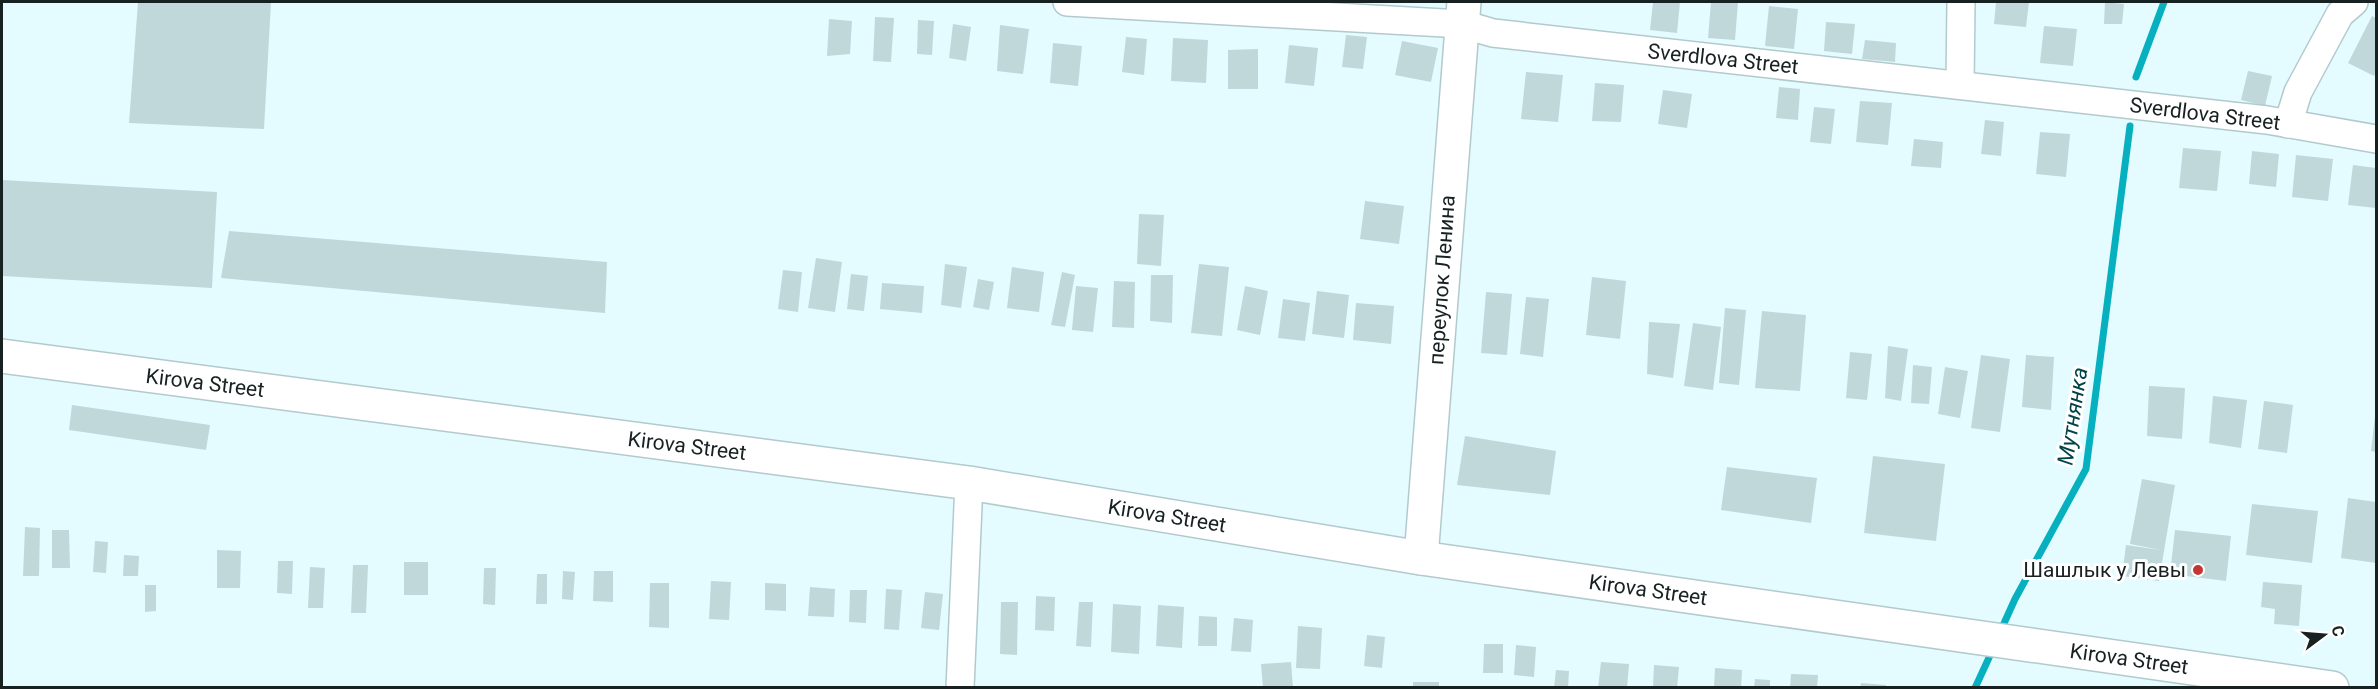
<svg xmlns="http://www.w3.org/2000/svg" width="2378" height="689" font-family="Roboto,sans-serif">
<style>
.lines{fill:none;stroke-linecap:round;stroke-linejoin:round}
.stream{stroke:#07b0be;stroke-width:7}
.building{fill:#c1d8db}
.minor-casing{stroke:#b3cacd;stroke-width:30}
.tertiary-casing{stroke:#b3cacd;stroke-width:36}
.secondary-casing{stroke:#b3cacd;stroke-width:36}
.minor{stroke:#fff;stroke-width:27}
.tertiary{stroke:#fff;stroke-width:33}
.secondary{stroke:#fff;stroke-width:33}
.poi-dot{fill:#c43535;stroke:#fff;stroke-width:2}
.labels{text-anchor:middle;stroke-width:6;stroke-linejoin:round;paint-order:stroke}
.street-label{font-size:21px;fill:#182122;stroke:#fff}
.poi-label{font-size:21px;fill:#182122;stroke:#fff;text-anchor:end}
.water-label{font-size:22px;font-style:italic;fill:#024349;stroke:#fff}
</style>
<rect width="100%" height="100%" fill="#e4fcff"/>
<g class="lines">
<g class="stream">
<path d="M 2136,77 L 2164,2"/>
<path d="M 2001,630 L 2015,599 L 2086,469 L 2130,126"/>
<path d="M 1975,688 L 1993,649"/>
</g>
</g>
<g class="building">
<path d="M 138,2 L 271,2 L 264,129 L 129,123 Z"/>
<path d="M 1653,2 L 1680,2 L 1677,33 L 1650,30 Z"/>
<path d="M 1711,2 L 1738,2 L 1735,40 L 1708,38 Z"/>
<path d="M 1996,2 L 2029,2 L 2026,27 L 1994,24 Z"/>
<path d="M 2105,2 L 2124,4 L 2122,24 L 2104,24 Z"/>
<path d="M 1769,6 L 1798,9 L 1794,49 L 1765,46 Z"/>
<path d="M 2372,16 L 2376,18 L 2376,72 L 2374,76 L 2348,63 Z"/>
<path d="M 875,17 L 894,18 L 891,62 L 873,61 Z"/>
<path d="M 829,19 L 852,21 L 850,54 L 827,56 Z"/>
<path d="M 918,20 L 934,21 L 932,55 L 917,54 Z"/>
<path d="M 1826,22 L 1855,24 L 1852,54 L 1824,51 Z"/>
<path d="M 953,24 L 971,27 L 966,61 L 949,58 Z"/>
<path d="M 1000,25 L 1029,29 L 1023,74 L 997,71 Z"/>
<path d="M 2044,26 L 2077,29 L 2073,66 L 2040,63 Z"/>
<path d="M 1346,35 L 1367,37 L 1363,69 L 1342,67 Z"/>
<path d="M 1126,37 L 1147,39 L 1144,75 L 1122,72 Z"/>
<path d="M 1173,38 L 1208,40 L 1206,83 L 1171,81 Z"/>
<path d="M 1865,40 L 1896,43 L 1895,62 L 1862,59 Z"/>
<path d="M 1402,41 L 1438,48 L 1431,82 L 1395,75 Z"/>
<path d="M 1053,43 L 1082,46 L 1078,86 L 1050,83 Z"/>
<path d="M 1289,45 L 1318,48 L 1314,86 L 1285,83 Z"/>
<path d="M 1258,49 L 1258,89 L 1228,89 L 1228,50 Z"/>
<path d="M 2248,71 L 2272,76 L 2265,106 L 2241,100 Z"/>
<path d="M 1526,72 L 1563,75 L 1558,122 L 1521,119 Z"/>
<path d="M 1595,83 L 1624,85 L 1621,122 L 1592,121 Z"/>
<path d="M 1779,87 L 1800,89 L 1798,120 L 1776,118 Z"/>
<path d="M 1663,90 L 1692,94 L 1687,128 L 1658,124 Z"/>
<path d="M 1860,101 L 1892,103 L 1888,145 L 1856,142 Z"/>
<path d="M 1814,107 L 1835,109 L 1831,144 L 1810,142 Z"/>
<path d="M 1985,120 L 2004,122 L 2001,156 L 1981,154 Z"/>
<path d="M 2040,132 L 2070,134 L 2066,177 L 2036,174 Z"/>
<path d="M 1914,139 L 1943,142 L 1941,168 L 1911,166 Z"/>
<path d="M 2183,148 L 2221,151 L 2217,191 L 2179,188 Z"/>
<path d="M 2252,151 L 2279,154 L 2276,187 L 2249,184 Z"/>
<path d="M 2296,155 L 2333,159 L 2328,201 L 2292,197 Z"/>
<path d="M 2353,165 L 2376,168 L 2376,208 L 2348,205 Z"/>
<path d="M 2,180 L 217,192 L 212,288 L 2,276 Z"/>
<path d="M 1365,201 L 1404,206 L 1399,244 L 1360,239 Z"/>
<path d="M 1139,214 L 1164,215 L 1161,266 L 1137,264 Z"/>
<path d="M 229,231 L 607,262 L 605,313 L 221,278 Z"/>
<path d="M 816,258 L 842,262 L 835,312 L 808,308 Z"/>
<path d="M 945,264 L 967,267 L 961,308 L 941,305 Z"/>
<path d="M 1199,264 L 1229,267 L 1222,336 L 1191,333 Z"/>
<path d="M 1012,267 L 1044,272 L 1039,312 L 1007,308 Z"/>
<path d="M 783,270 L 802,272 L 798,312 L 778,309 Z"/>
<path d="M 1062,272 L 1075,275 L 1065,327 L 1051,325 Z"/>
<path d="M 851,274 L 868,276 L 864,311 L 847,309 Z"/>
<path d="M 1151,275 L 1173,275 L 1172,323 L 1150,321 Z"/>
<path d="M 1592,277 L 1626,281 L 1620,339 L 1586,335 Z"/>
<path d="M 978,279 L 994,282 L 989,310 L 973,307 Z"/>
<path d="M 1114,281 L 1135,282 L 1134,328 L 1112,327 Z"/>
<path d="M 882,283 L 924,286 L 922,313 L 880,309 Z"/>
<path d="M 1076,286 L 1098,288 L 1093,332 L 1072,330 Z"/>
<path d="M 1245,286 L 1268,291 L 1260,335 L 1237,330 Z"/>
<path d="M 1317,291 L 1349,295 L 1344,338 L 1312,334 Z"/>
<path d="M 1486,292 L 1512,294 L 1507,355 L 1481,353 Z"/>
<path d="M 1526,297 L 1549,299 L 1543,357 L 1520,354 Z"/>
<path d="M 1283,299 L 1310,303 L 1305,341 L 1278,338 Z"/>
<path d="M 1356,303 L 1394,306 L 1391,344 L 1353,340 Z"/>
<path d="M 1725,308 L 1746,310 L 1739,385 L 1719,383 Z"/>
<path d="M 1762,311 L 1806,315 L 1800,391 L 1755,388 Z"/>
<path d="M 1649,322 L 1680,324 L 1673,378 L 1647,374 Z"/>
<path d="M 1693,323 L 1721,327 L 1713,390 L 1684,386 Z"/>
<path d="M 1888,346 L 1908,349 L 1901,401 L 1885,398 Z"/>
<path d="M 1850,352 L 1872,354 L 1867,400 L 1846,398 Z"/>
<path d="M 1981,355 L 2010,359 L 2000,432 L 1971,428 Z"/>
<path d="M 2026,355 L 2054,357 L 2051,410 L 2022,407 Z"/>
<path d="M 1913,365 L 1932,367 L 1929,404 L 1911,403 Z"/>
<path d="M 1945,367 L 1968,371 L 1960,418 L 1938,414 Z"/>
<path d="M 2149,386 L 2185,388 L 2182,439 L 2147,436 Z"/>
<path d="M 2213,396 L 2247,400 L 2241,448 L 2209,443 Z"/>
<path d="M 2264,401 L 2293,405 L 2287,453 L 2258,449 Z"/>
<path d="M 72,405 L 210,425 L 206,450 L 69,430 Z"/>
<path d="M 2375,416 L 2376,416 L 2376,452 L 2371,451 Z"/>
<path d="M 1465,436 L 1556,451 L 1550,495 L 1457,485 Z"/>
<path d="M 1873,456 L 1945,464 L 1936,541 L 1864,533 Z"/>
<path d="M 1727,467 L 1817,478 L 1811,523 L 1721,510 Z"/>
<path d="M 2142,479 L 2175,485 L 2159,581 L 2122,576 L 2126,545 L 2161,550 L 2130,544 Z"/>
<path d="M 2348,498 L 2376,502 L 2376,563 L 2341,558 Z"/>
<path d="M 2252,504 L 2318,511 L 2312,563 L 2246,555 Z"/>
<path d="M 25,527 L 40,528 L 39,576 L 23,576 Z"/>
<path d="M 52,530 L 69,530 L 70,568 L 52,568 Z"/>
<path d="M 2175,530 L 2231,536 L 2226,581 L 2170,574 Z"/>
<path d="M 95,541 L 108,542 L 106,573 L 93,572 Z"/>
<path d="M 217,550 L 241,551 L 240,588 L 217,588 Z"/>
<path d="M 124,555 L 139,556 L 138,576 L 123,576 Z"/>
<path d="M 278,561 L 293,561 L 292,594 L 277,593 Z"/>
<rect x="404" y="562" width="24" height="33"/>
<path d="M 353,565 L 368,565 L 366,613 L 351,613 Z"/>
<path d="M 310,567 L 325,568 L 323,608 L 308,608 Z"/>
<path d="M 484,568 L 496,568 L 495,605 L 483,604 Z"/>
<path d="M 563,571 L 575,572 L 573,600 L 562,599 Z"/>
<path d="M 594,571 L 613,571 L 613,602 L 593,601 Z"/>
<path d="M 537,574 L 547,574 L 547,604 L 536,604 Z"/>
<path d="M 711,581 L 731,582 L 729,620 L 709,619 Z"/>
<path d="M 2263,582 L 2302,585 L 2299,626 L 2274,624 L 2275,609 L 2261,607 Z"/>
<path d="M 650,583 L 669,583 L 669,628 L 649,627 Z"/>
<path d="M 765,583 L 786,584 L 786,611 L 765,610 Z"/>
<path d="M 145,585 L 156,585 L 156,611 L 145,612 Z"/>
<path d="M 810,587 L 835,589 L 834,617 L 808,616 Z"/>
<path d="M 886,589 L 902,590 L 899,630 L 884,629 Z"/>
<path d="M 850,590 L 867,590 L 866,623 L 849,622 Z"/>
<path d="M 925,592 L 943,594 L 939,630 L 921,628 Z"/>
<path d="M 1036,596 L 1055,597 L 1054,631 L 1035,630 Z"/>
<path d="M 1001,602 L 1018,602 L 1017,655 L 1000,654 Z"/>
<path d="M 1079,602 L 1093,602 L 1091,647 L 1076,646 Z"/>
<path d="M 1113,604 L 1141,606 L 1139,654 L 1111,652 Z"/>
<path d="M 1158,605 L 1184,607 L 1182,648 L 1156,646 Z"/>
<path d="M 1199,616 L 1217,617 L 1217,646 L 1198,646 Z"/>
<path d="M 1234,618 L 1253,620 L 1251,652 L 1231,651 Z"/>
<path d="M 1298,626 L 1322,628 L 1320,669 L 1296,668 Z"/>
<path d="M 1367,635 L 1385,637 L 1382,668 L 1364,666 Z"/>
<path d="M 1484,644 L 1503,644 L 1503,673 L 1483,673 Z"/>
<path d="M 1516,645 L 1536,647 L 1534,677 L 1514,675 Z"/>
<path d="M 1291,662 L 1293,688 L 1263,688 L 1261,664 Z"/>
<path d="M 1601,662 L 1629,664 L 1627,688 L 1598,688 Z"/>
<path d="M 1654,665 L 1679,667 L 1677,688 L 1653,688 Z"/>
<path d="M 1715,668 L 1742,670 L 1741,688 L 1714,688 Z"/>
<path d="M 1556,670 L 1569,671 L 1568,688 L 1554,688 Z"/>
<path d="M 1791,674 L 1818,675 L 1817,688 L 1790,688 Z"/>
<path d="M 1755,679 L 1770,680 L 1770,688 L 1754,688 Z"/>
<rect x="1413" y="682" width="26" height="6"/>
<path d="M 1861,683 L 1886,685 L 1886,688 L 1860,688 Z"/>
</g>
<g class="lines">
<g class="minor-casing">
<g id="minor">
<path d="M 1067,2 L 1462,24 L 1493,33 L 2267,120 L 2376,139"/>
<path d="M 1960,85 L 1961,2"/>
<path d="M 2288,124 L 2298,92 L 2340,14 L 2354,2"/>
<path d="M 960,688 L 969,483"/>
</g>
</g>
<g class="tertiary-casing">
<path id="tertiary" d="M 1421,558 L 1464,2"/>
</g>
<g class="secondary-casing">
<path id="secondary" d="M 2,356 L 969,483 L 1421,558 L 2332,688"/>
</g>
<use href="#minor" class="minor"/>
<use href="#tertiary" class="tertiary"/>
<use href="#secondary" class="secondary"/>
</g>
<circle class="poi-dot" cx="2198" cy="570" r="6"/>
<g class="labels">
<g class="street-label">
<text transform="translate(1723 59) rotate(6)" y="7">Sverdlova Street</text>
<text transform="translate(2205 114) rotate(7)" y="7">Sverdlova Street</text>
<text transform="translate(1442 280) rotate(-86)" y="7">переулок Ленина</text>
<text transform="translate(205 383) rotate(7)" y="7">Kirova Street</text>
<text transform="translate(687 446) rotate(7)" y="7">Kirova Street</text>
<text transform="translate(1167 516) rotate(9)" y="7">Kirova Street</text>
<text transform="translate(1648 590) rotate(8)" y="7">Kirova Street</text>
<text transform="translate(2129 659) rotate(8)" y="7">Kirova Street</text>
</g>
<g class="poi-label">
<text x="2186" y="577">Шашлык у Левы</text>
</g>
<g class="water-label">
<text transform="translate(2072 416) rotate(-81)" y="8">Мутнянка</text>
</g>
</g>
<rect width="2378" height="689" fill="none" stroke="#182122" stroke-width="6"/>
<g transform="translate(2324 635) rotate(74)" stroke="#ffffff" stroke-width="4.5" paint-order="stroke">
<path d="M0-4.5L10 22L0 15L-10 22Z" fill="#182122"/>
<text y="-9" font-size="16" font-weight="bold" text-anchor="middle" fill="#182122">С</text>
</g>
</svg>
